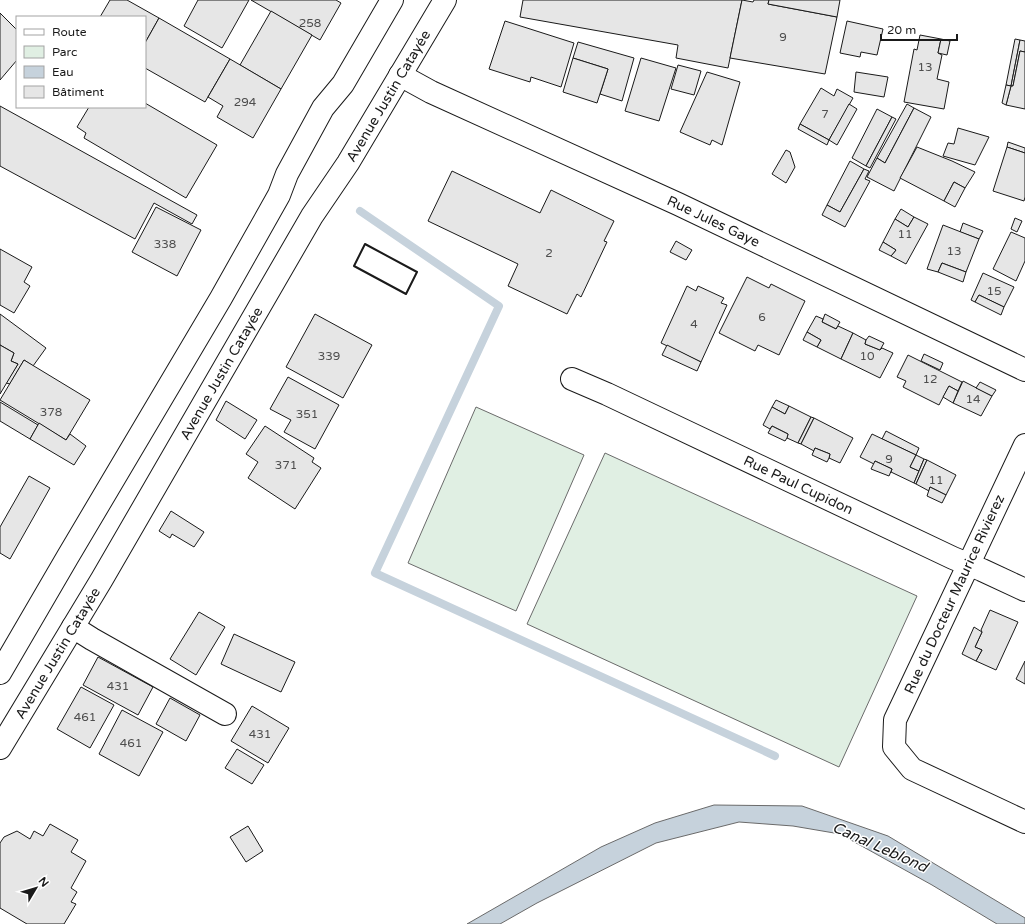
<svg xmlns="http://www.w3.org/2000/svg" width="1025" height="924" font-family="'Varela Round',sans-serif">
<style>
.green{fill:#e0efe3;stroke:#6a6a6a}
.water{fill:#c6d2dc;stroke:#6a6a6a}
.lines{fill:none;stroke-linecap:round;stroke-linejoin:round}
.stream{stroke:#c6d2dc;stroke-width:8}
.building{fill:#e6e6e6;stroke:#1a1a1a}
.minor-casing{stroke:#1a1a1a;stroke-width:24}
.primary-casing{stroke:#1a1a1a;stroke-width:24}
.minor{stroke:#fff;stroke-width:22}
.primary{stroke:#fff;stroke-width:22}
.wall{stroke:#1a1a1a;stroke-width:2}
.labels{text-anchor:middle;stroke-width:3;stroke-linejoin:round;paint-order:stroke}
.number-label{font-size:12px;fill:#4d4d4d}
.street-label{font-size:14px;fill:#1a1a1a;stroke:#fff}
.water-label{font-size:15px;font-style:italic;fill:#1a1a1a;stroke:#fff}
</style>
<rect width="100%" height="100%" fill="#fff"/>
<g class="green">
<path d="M 476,407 L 584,455 L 516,611 L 408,563 Z"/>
<path d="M 605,453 L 917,596 L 839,767 L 527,624 Z"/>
</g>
<path class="water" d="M 714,805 L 802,806 L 888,836 L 1025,918 L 1025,924 L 997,924 L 932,885 L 840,834 L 793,826 L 739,822 L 656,843 L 537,903 L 500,924 L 467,924 L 601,847 L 655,823 Z"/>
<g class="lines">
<path class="stream" d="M 360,211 L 499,306 L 375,573 L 775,756"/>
</g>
<g class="building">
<path d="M 110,0 L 127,0 L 159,18 L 145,43 L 145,17 L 100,17 Z"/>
<path d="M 198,0 L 249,0 L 222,48 L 184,26 Z"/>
<path d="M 251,0 L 336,0 L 341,3 L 320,40 Z"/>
<path d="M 523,0 L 742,0 L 728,68 L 676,58 L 678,45 L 520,17 Z"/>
<path d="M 742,0 L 753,2 L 754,0 L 769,0 L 768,4 L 837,17 L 825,74 L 730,58 Z"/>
<path d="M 769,0 L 840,0 L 837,17 L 768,4 Z"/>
<path d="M 271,11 L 312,35 L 281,89 L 240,65 Z"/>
<path d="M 0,13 L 17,30 L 17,60 L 0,80 Z"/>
<path d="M 159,18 L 230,59 L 205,102 L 145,68 L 145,43 Z"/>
<path d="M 505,21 L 574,43 L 561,87 L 531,77 L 530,82 L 489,69 Z"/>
<path d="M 847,21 L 883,29 L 877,55 L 861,52 L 860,57 L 840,53 Z"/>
<path d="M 920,35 L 941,39 L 938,53 L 942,55 L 937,79 L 949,82 L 944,109 L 904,102 L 914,49 L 917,50 Z"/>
<path d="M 941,39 L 950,41 L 947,55 L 938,53 Z"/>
<path d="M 1015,39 L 1020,40 L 1011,86 L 1006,85 Z"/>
<path d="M 1020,40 L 1025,41 L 1025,52 L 1020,51 L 1013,86 L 1011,86 Z"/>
<path d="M 578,42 L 634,58 L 622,101 L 600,94 L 608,69 L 573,58 Z"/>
<path d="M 1020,51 L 1025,52 L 1025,109 L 1006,105 L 1011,86 L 1013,86 Z"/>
<path d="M 573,58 L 608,69 L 597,103 L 563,92 Z"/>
<path d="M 641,58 L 676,68 L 659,121 L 625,111 Z"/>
<path d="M 230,59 L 281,89 L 253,138 L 217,117 L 223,106 L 208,97 Z"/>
<path d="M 678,65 L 701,71 L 694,95 L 671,89 Z"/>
<path d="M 707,72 L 740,82 L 722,145 L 712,140 L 710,145 L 680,132 Z"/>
<path d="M 856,72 L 888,77 L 884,97 L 854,92 Z"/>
<path d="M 1006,85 L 1011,86 L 1006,105 L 1002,103 Z"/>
<path d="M 821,88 L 834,96 L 837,89 L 853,98 L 829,140 L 800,124 Z"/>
<path d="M 145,103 L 217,145 L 186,198 L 84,138 L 86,133 L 77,127 L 89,107 L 145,107 Z"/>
<path d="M 849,104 L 857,109 L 837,145 L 829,140 Z"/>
<path d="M 907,104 L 914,108 L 885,163 L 877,158 Z"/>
<path d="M 0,106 L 197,215 L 192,224 L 154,203 L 135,239 L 0,166 Z"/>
<path d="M 914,108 L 931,117 L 894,191 L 867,177 L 877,158 L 885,163 Z"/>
<path d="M 877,109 L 892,117 L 866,166 L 852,158 Z"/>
<path d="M 892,117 L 896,119 L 870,168 L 866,166 Z"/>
<path d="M 800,124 L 829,140 L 827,145 L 798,129 Z"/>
<path d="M 958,128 L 989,137 L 975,165 L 943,156 L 948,143 L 954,144 Z"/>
<path d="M 1008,142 L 1025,148 L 1025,153 L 1007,147 Z"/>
<path d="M 917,147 L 952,161 L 975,172 L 965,188 L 954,182 L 944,201 L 900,178 Z"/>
<path d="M 1007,147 L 1025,153 L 1025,197 L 1024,201 L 993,191 Z"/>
<path d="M 786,150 L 790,152 L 795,167 L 786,183 L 772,174 Z"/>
<path d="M 850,161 L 864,169 L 840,212 L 827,205 Z"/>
<path d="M 864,169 L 869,171 L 865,179 L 870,181 L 845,227 L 822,215 L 827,205 L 840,212 Z"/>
<path d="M 452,171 L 540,213 L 551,190 L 614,221 L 604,241 L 607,242 L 581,297 L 577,294 L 567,314 L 508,286 L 518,264 L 428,221 Z"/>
<path d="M 954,182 L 965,188 L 955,207 L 944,201 Z"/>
<path d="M 156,207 L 201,230 L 177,276 L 132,252 Z"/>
<path d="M 901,209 L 914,217 L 908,227 L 895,219 Z"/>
<path d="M 914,217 L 928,224 L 906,264 L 891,256 L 896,250 L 883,242 L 895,219 L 908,227 Z"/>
<path d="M 1015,218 L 1022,221 L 1017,232 L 1011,229 Z"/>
<path d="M 963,223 L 983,231 L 979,239 L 960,232 Z"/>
<path d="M 943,225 L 979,239 L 966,272 L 942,263 L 938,272 L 927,269 Z"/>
<path d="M 1011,232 L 1025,238 L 1025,261 L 1016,281 L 993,269 Z"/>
<path d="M 676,241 L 692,250 L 686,260 L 670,252 Z"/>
<path d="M 883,242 L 896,250 L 891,256 L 879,250 Z"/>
<path d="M 0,249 L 32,267 L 24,282 L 30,286 L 14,313 L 0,305 Z"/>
<path d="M 942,263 L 966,272 L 963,282 L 938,272 Z"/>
<path d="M 983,273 L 1014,287 L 1004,307 L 979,295 L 975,302 L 971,300 Z"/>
<path d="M 747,277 L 769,288 L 771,284 L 805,301 L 779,355 L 758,345 L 755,351 L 719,333 Z"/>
<path d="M 687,286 L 696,291 L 698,286 L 724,298 L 721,303 L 727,305 L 701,362 L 661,343 Z"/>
<path d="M 979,295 L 1004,307 L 1001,315 L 975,302 Z"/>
<path d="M 0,314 L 46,348 L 33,366 L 24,360 L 10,384 L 6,383 L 18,364 L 11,361 L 14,353 L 0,345 Z"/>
<path d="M 315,314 L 372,345 L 343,398 L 286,367 Z"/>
<path d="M 825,314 L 840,322 L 836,329 L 822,322 Z"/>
<path d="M 816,316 L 823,319 L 822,322 L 836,329 L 838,326 L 853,333 L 841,359 L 817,347 L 821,340 L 807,332 Z"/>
<path d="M 807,332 L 821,340 L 817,347 L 803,340 Z"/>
<path d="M 853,333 L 866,340 L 865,344 L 880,350 L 882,348 L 893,353 L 880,378 L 841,359 Z"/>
<path d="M 869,336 L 884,343 L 880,350 L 865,344 L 866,340 Z"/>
<path d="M 0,345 L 14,353 L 11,361 L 18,364 L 0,394 Z"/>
<path d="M 667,345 L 701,362 L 697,371 L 662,355 Z"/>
<path d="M 924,354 L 943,363 L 940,370 L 921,361 Z"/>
<path d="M 908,355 L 962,382 L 958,391 L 949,386 L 939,405 L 903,387 L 906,381 L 897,377 Z"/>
<path d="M 24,360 L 90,400 L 66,440 L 0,400 Z"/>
<path d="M 288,377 L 339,405 L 315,449 L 284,432 L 291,420 L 270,409 Z"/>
<path d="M 963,381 L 992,396 L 981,416 L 953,403 Z"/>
<path d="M 980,382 L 996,390 L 992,396 L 976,388 Z"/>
<path d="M 949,386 L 958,391 L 953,403 L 943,397 Z"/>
<path d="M 776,400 L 789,406 L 785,414 L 772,407 Z"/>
<path d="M 226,401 L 257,420 L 245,439 L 216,420 Z"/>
<path d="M 0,402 L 38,425 L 30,439 L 0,421 Z"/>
<path d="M 789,406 L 811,417 L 798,443 L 787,438 L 788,434 L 772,426 L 770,429 L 763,425 L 772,407 L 785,414 Z"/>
<path d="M 811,417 L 814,418 L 801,444 L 798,443 Z"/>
<path d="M 814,418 L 853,438 L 840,463 L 829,458 L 830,454 L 815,448 L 814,451 L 801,444 Z"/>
<path d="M 39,423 L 66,440 L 70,434 L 86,446 L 74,465 L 30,439 Z"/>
<path d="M 265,426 L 314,458 L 312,462 L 321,468 L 295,509 L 248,478 L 258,462 L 246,454 Z"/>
<path d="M 772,426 L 788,434 L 787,438 L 785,441 L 768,433 Z"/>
<path d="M 886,431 L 919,448 L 916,455 L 882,439 Z"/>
<path d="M 872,434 L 916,455 L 910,467 L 919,471 L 914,483 L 891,472 L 892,469 L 875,461 L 874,464 L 860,457 Z"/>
<path d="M 815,448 L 830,454 L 829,458 L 827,462 L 812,455 Z"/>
<path d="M 916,455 L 924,459 L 919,471 L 910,467 Z"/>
<path d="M 924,459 L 927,460 L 916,484 L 914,483 Z"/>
<path d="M 927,460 L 956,475 L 946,495 L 930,487 L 929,491 L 916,484 Z"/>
<path d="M 875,461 L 892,469 L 889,476 L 871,469 Z"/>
<path d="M 29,476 L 50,488 L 10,559 L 0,553 L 0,527 Z"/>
<path d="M 930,487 L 946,495 L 942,503 L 927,496 Z"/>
<path d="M 171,511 L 204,532 L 194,547 L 172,534 L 170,538 L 159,531 Z"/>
<path d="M 990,610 L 1018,622 L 996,670 L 976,661 L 982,650 L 975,647 L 982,632 L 981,630 Z"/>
<path d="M 199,612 L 225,627 L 196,675 L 170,659 Z"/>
<path d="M 974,627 L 982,632 L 975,647 L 982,650 L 976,661 L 962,654 Z"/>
<path d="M 234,634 L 295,662 L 281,692 L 221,664 Z"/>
<path d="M 98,657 L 153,687 L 138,715 L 83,685 Z"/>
<path d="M 1025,661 L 1025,684 L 1016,679 Z"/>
<path d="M 81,687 L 114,705 L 90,748 L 57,729 Z"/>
<path d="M 170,698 L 200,715 L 186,741 L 156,724 Z"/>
<path d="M 252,706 L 289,728 L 268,763 L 231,741 Z"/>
<path d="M 122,710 L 163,732 L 139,776 L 99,754 Z"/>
<path d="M 237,749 L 264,765 L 252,784 L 225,768 Z"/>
<path d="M 50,824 L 78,840 L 71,852 L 86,861 L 71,888 L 77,892 L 71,902 L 76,904 L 64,924 L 27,924 L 0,908 L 0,843 L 4,837 L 17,831 L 30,839 L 34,831 L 43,836 Z"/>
<path d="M 248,826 L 263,851 L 246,862 L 230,837 Z"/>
</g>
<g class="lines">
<g class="minor-casing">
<g id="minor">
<path id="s1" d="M 400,75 L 431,92 L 678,204 L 1025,370"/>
<path id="s2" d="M 572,379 L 607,394 L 953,558 L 982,570 L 1025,590"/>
<path d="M 1025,445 L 895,720 L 894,747 L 912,769 L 1025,822"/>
<path d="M 73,627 L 92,639 L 225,714"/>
</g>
</g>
<g class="primary-casing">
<g id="primary">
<path d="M 0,673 L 67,558 L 221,298 L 279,195 L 287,174 L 323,108 L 343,84 L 392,0"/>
<path id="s3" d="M 0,748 L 102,579 L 312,216 L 348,163 L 445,0"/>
</g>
</g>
<use href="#minor" class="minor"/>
<use href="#primary" class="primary"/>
<path class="wall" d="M 365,244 L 417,272 L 406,294 L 354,266 Z"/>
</g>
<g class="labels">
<g class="number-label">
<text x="310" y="27">258</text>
<text x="783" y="41">9</text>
<text x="925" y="71">13</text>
<text x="245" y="106">294</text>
<text x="825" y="118">7</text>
<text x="905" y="238">11</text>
<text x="165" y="248">338</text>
<text x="954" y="255">13</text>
<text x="549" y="257">2</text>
<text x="994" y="295">15</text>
<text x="762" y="321">6</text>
<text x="694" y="328">4</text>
<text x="329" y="360">339</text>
<text x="867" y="360">10</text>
<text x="930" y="383">12</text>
<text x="973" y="403">14</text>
<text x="51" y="416">378</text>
<text x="307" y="418">351</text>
<text x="889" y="463">9</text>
<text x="286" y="469">371</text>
<text x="936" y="484">11</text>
<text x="118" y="690">431</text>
<text x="85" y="721">461</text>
<text x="260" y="738">431</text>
<text x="131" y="747">461</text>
</g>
<g class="street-label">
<text dy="5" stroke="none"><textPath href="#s3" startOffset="759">Avenue Justin Catayée</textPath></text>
<text dy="5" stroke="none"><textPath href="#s1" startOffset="346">Rue Jules Gaye</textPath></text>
<text dy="5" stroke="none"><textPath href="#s3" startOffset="435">Avenue Justin Catayée</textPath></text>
<text dy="5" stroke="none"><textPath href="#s2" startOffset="250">Rue Paul Cupidon</textPath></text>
<text transform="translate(954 594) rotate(-65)" y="5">Rue du Docteur Maurice Rivierez</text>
<text dy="5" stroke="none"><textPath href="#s3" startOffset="111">Avenue Justin Catayée</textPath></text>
</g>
<g class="water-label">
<text transform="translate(880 847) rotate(24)" y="5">Canal Leblond</text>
</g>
</g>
<rect x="16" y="16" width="130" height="92" fill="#ffffff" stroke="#a3a3a3"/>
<rect x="24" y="29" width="20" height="6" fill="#ffffff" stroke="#a3a3a3"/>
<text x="52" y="36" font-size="12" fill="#1a1a1a">Route</text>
<rect x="24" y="46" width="20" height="12" fill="#e0efe3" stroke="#a3a3a3"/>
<text x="52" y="56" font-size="12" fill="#1a1a1a">Parc</text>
<rect x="24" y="66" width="20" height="12" fill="#c6d2dc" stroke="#a3a3a3"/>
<text x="52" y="76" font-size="12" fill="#1a1a1a">Eau</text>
<rect x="24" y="86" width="20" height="12" fill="#e6e6e6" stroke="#a3a3a3"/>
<text x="52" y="96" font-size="12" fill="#1a1a1a">Bâtiment</text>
<g transform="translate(36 888) rotate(52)" stroke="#ffffff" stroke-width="3" paint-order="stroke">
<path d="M0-3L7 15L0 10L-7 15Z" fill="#1a1a1a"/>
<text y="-6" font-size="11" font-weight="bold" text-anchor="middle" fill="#1a1a1a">N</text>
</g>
<path d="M881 34v6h76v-6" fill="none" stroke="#1a1a1a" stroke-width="2"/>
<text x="887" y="34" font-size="12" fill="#1a1a1a" stroke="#ffffff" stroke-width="3" paint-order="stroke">20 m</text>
</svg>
